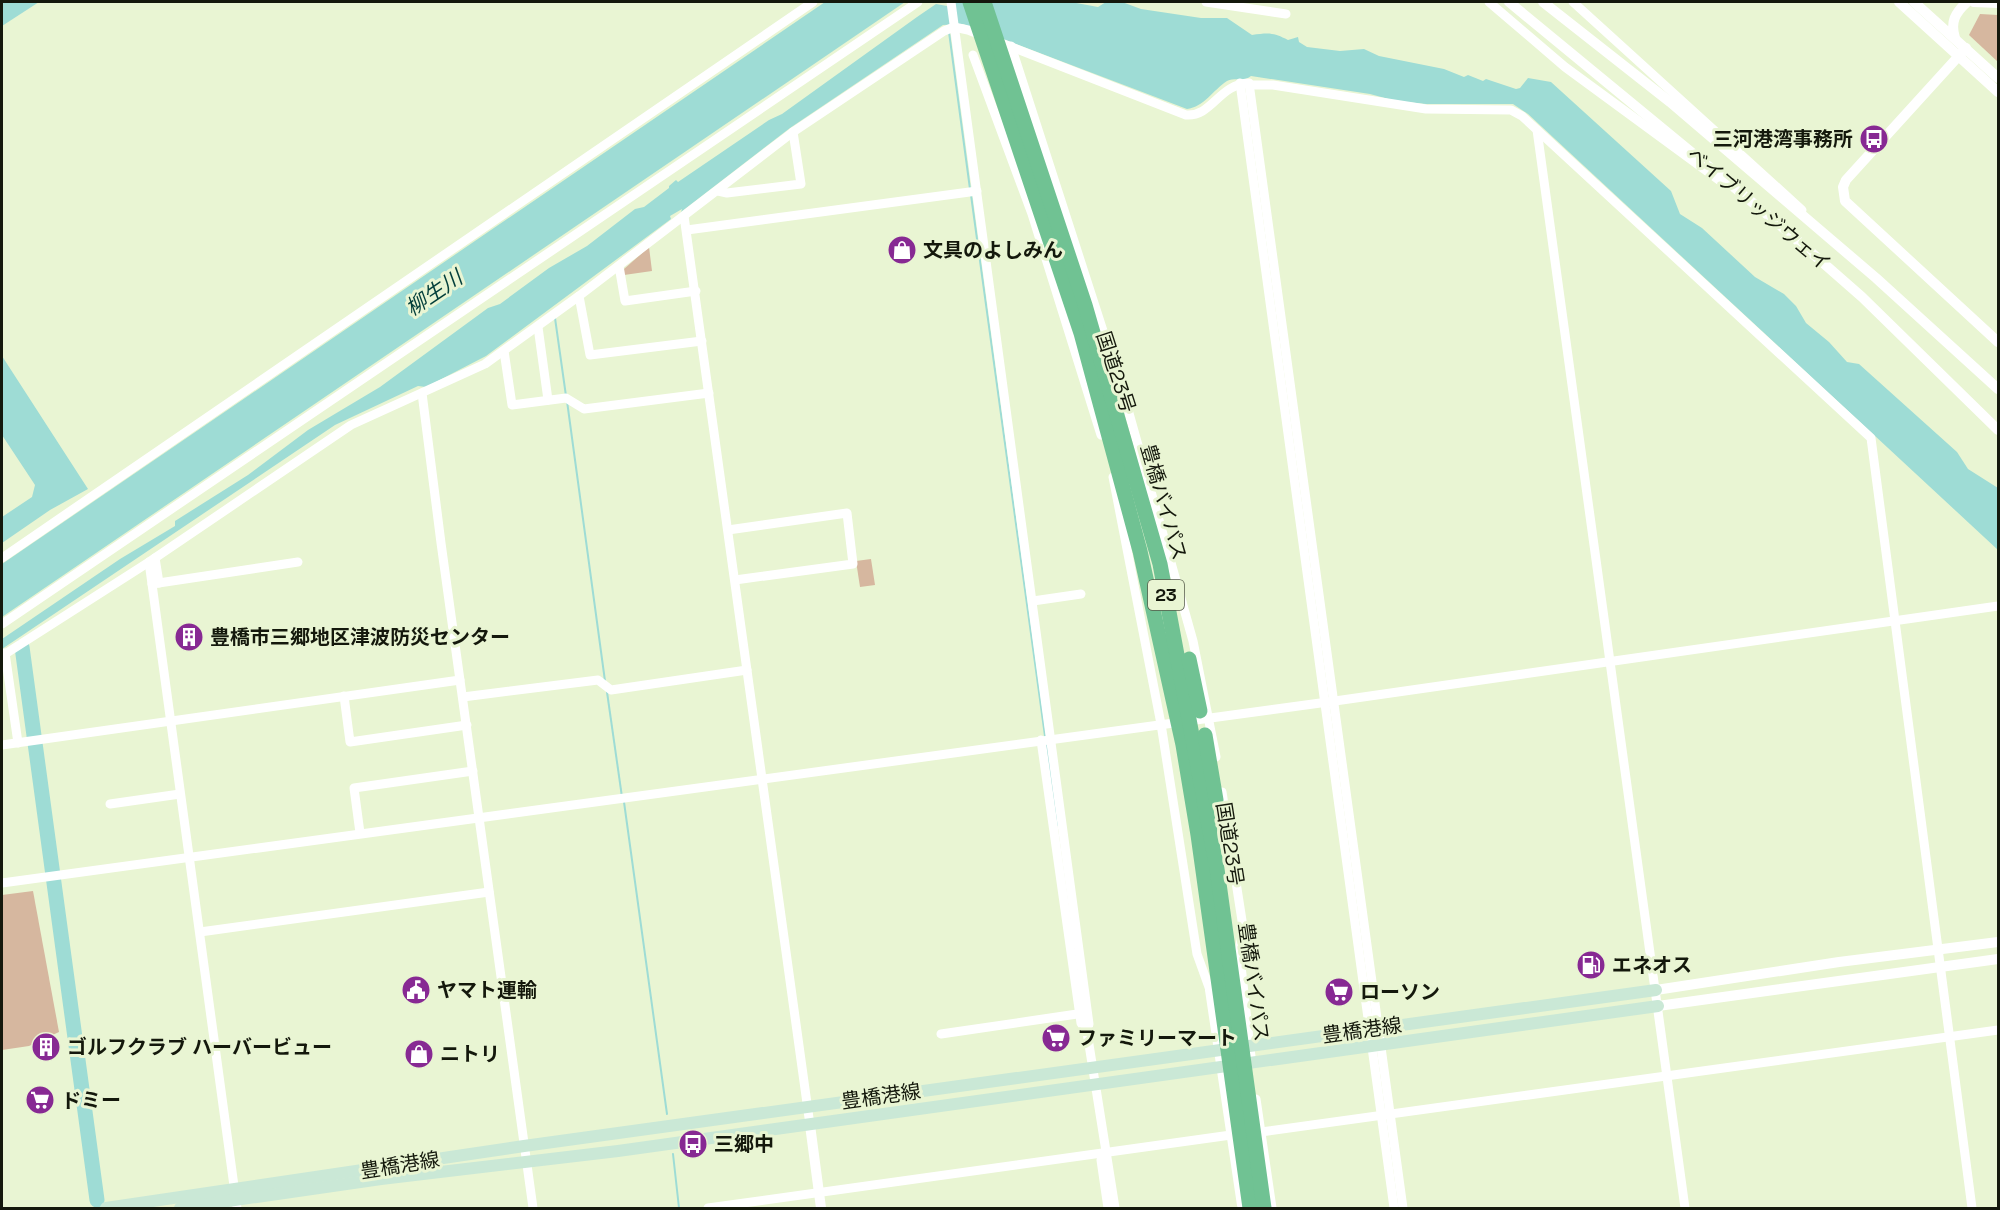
<svg xmlns="http://www.w3.org/2000/svg" width="2000" height="1210" font-family="'Space Grotesk','Noto Sans JP',sans-serif">
<style>
.green{fill:#d6b79f}
.water{fill:#9edcd5}
.lines{fill:none;stroke-linecap:round;stroke-linejoin:round}
.stream{stroke:#9edcd5;stroke-width:2}
.river{stroke:#9edcd5;stroke-width:15}
.minor{stroke:#fff;stroke-width:9}
.tertiary{stroke:#fff;stroke-width:10}
.secondary{stroke:#cae8d6;stroke-width:12}
.trunk{stroke:#70c293;stroke-width:15}
.labels{text-anchor:middle;stroke-width:6;stroke-linejoin:round;paint-order:stroke}
.shield{fill:#e9f5d3;stroke:#545a48;stroke-width:1.5}
.shield-label{font-size:18px;font-weight:bold;fill:#14180c}
.poi-label{font-size:20px;font-weight:bold;fill:#14180c;stroke:#e9f5d3;text-anchor:start}
.street-label{font-size:20px;fill:#14180c;stroke:#e9f5d3}
.water-label{font-size:21px;font-style:italic;fill:#023e3a;stroke:#e9f5d3}
</style>
<rect width="100%" height="100%" fill="#e9f5d3"/>
<g class="green">
<path d="M 1980,14 L 1998,15 L 1998,62 L 1969,35 Z"/>
<path d="M 649,247 L 652,271 L 624,275 L 624,269 Z"/>
<path d="M 871,559 L 875,585 L 860,587 L 856,561 Z"/>
<path d="M 33,891 L 59,1032 L 29,1046 L 2,1050 L 2,895 Z"/>
</g>
<g class="water">
<path d="M 2,2 L 39,2 L 2,26 Z"/>
<path d="M 825,2 L 905,2 L 2,617 L 2,564 Z"/>
<path d="M 951,2 L 1071,2 L 1098,7 L 1106,2 L 1122,2 L 1141,9 L 1201,18 L 1227,18 L 1252,35 C 1268,33 1273,32 1288,40 L 1298,37 L 1299,42 L 1307,47 L 1340,51 L 1364,49 L 1379,56 L 1444,69 L 1464,77 L 1468,75 L 1483,81 L 1486,79 L 1516,89 L 1520,88 L 1528,78 L 1551,82 L 1671,191 L 1680,214 L 1702,228 L 1755,277 L 1784,294 L 1796,306 L 1806,323 L 1829,342 L 1847,362 L 1859,364 L 1957,452 L 1968,469 L 1998,488 L 1998,550 L 1528,114 L 1513,104 L 1426,104 L 1396,101 L 1370,94 L 1251,76 C 1244,82 1235,77 1227,81 C 1213,90 1204,107 1187,109 L 963,24 L 943,25 L 790,128 L 681,212 L 682,209 L 670,216 L 671,219 L 486,356 L 426,387 L 418,386 L 335,425 L 2,649 L 2,639 L 120,559 L 175,526 L 175,521 L 248,475 L 308,430 L 380,387 L 488,308 L 500,304 L 549,268 L 587,246 L 635,209 L 644,207 L 669,188 L 669,186 L 676,180 L 678,182 L 769,120 L 782,114 L 917,17 L 936,4 L 947,6 Z"/>
<path d="M 2,356 L 88,489 L 50,510 L 2,543 L 2,517 L 32,497 L 35,485 L 2,435 Z"/>
</g>
<g class="lines">
<g class="stream">
<path d="M 949,32 L 970,189"/>
<path d="M 971,195 L 1045,736"/>
<path d="M 555,318 L 566,396"/>
<path d="M 567,401 L 605,681"/>
<path d="M 607,692 L 622,797"/>
<path d="M 1046,742 L 1058,825"/>
<path d="M 624,802 L 667,1114"/>
<path d="M 673,1154 L 679,1208"/>
</g>
<path class="river" d="M 22,647 L 97,1200"/>
<g class="minor">
<path d="M 951,2 L 1089,1024 L 1087,1032 L 1115,1208"/>
<path d="M 1206,2 L 1286,14"/>
<path d="M 1489,2 L 1565,67 L 1719,180"/>
<path d="M 1573,2 L 1802,210"/>
<path d="M 1011,46 L 1125,399 L 1193,641 L 1216,757"/>
<path d="M 973,55 L 1032,214 L 1101,435"/>
<path d="M 1240,83 L 1394,1208"/>
<path d="M 1251,85 L 1273,85 L 1426,109 L 1511,110 L 1522,116 L 1871,438 L 1972,1208"/>
<path d="M 1537,130 L 1685,1208"/>
<path d="M 718,191 L 727,193 L 801,184 L 793,132"/>
<path d="M 684,216 L 810,1125"/>
<path d="M 687,230 L 977,191"/>
<path d="M 619,266 L 625,301 L 696,291"/>
<path d="M 579,296 L 590,355 L 702,341"/>
<path d="M 538,327 L 548,400"/>
<path d="M 504,351 L 512,405 L 566,398 L 584,409 L 709,393"/>
<path d="M 422,393 L 441,543 L 533,1208"/>
<path d="M 1113,477 L 1161,724 L 1197,954 L 1210,990"/>
<path d="M 728,530 L 847,513 L 853,564 L 735,580"/>
<path d="M 2,558 L 813,2"/>
<path d="M 155,558 L 159,583"/>
<path d="M 149,562 L 237,1208"/>
<path d="M 152,584 L 298,562"/>
<path d="M 1033,601 L 1081,594"/>
<path d="M 2,624 L 918,2"/>
<path d="M 5,653 L 18,743"/>
<path d="M 2,656 L 149,562 L 351,425 L 485,364 L 579,296 L 793,132 L 944,31 L 954,27 L 968,30 L 1186,115 C 1212,117 1219,84 1249,83 L 1403,1208"/>
<path d="M 344,696 L 350,742 L 467,725"/>
<path d="M 463,697 L 598,680 L 611,690 L 747,670"/>
<path d="M 1041,740 L 1081,1023 L 1087,1032"/>
<path d="M 2,745 L 460,680"/>
<path d="M 1222,792 L 1243,927 L 1239,952"/>
<path d="M 110,804 L 180,794"/>
<path d="M 360,833 L 354,788 L 473,771"/>
<path d="M 2,883 L 1335,701 L 1998,606"/>
<path d="M 200,932 L 489,892"/>
<path d="M 941,1034 L 1084,1013"/>
<path d="M 1256,1099 L 1272,1208"/>
<path d="M 1261,1132 L 1998,1030"/>
<path d="M 1104,1154 L 1101,1160 L 1108,1208"/>
<path d="M 708,1208 L 1231,1135"/>
</g>
<g class="tertiary">
<path d="M 1509,2 L 1781,226 L 1862,297 L 1998,430"/>
<path d="M 1543,2 L 1670,102 L 1876,278 L 1998,389"/>
<path d="M 1899,2 L 1998,92"/>
<path d="M 1914,2 L 1998,78"/>
<path d="M 1974,2 L 1998,3"/>
<path d="M 1955,38 C 1950,22 1955,13 1967,2"/>
<path d="M 1966,48 L 1846,180 L 1843,187 L 1845,201 L 1998,342"/>
<path d="M 1239,952 L 1251,1061"/>
<path d="M 1210,990 L 1242,1205"/>
<path d="M 1656,990 L 1839,962 L 1998,942"/>
<path d="M 1658,1006 L 1998,959"/>
<path d="M 810,1125 L 821,1208"/>
</g>
<g class="secondary">
<path d="M 106,1208 L 524,1146 L 1656,990"/>
<path d="M 180,1208 L 381,1179 L 618,1151 L 1658,1006"/>
</g>
<g class="trunk">
<path d="M 970,2 L 1081,333 L 1140,551 L 1183,745 L 1198,835 L 1250,1208"/>
<path d="M 984,2 L 1085,305 L 1160,564 L 1217,869 L 1264,1208"/>
<path d="M 1189,659 L 1200,711"/>
<path d="M 1205,735 L 1216,800"/>
</g>
</g>
<defs>
<g id="bus-disc" transform="scale(1.5)"><circle r="9.5" fill="#872993" stroke="#e9f5d3"/><path d="M-5-6H5V4H4V6H2V4H-2V6H-4V4H-5ZM-3.5-4V0h7V-4ZM-3.5 1.2v1.5H-2V1.2ZM2 1.2v1.5H3.5V1.2Z" fill="#fff"/></g>
<g id="shop-disc" transform="scale(1.5)"><circle r="9.5" fill="#872993" stroke="#e9f5d3"/><path d="M-5-2.5h2.3a2.7 3.5 0 0 1 5.4 0H5L5.5 6h-11ZM-1.5-2.5h3a1.5 2.3 0 0 0-3 0Z" fill="#fff"/></g>
<g id="building-disc" transform="scale(1.5)"><circle r="9.5" fill="#872993" stroke="#e9f5d3"/><path d="M-4-6H4V6H1V3H-1V6H-4ZM-2.5-4.3h1.7v1.8h-1.7ZM.8-4.3h1.7v1.8H.8ZM-2.5-1h1.7V.8h-1.7ZM.8-1h1.7V.8H.8Z" fill="#fff"/></g>
<g id="fuel-disc" transform="scale(1.5)"><circle r="9.5" fill="#872993" stroke="#e9f5d3"/><path d="M-5.5-6h7V0h2V4h1.3V-2.5L3-4.5l.8-.8L6-3V5H2.5V1h-1V6h-7ZM-4.2-4.7v3.2H.2V-4.7Z" fill="#fff"/></g>
<g id="civic-disc" transform="scale(1.5)"><circle r="9.5" fill="#872993" stroke="#e9f5d3"/><path d="M-.6-6.5H3V-4.5H.6V-3L4-1V1h2V6H-6V1h2V-1L-.6-3ZM-1.2 2.5V6h2.4V2.5Z" fill="#fff"/></g>
<g id="supermarket-disc" transform="scale(1.5)"><circle r="9.5" fill="#872993" stroke="#e9f5d3"/><path d="M-6-5.5h2.5l.6 2H6L4.5 2H-2.5L-4.4-4H-6ZM-1.5 3.2a1.3 1.3 0 1 0 .1 0ZM3 3.2a1.3 1.3 0 1 0 .1 0Z" fill="#fff"/></g>
</defs>
<g fill-rule="evenodd">
<use href="#bus-disc" x="1874" y="139"/>
<use href="#shop-disc" x="902" y="250"/>
<use href="#building-disc" x="189" y="637"/>
<use href="#fuel-disc" x="1591" y="965"/>
<use href="#civic-disc" x="416" y="990"/>
<use href="#supermarket-disc" x="1339" y="992"/>
<use href="#supermarket-disc" x="1056" y="1038"/>
<use href="#building-disc" x="46" y="1047"/>
<use href="#shop-disc" x="419" y="1054"/>
<use href="#supermarket-disc" x="40" y="1100"/>
<use href="#bus-disc" x="693" y="1144"/>
</g>
<g class="labels">
<rect class="shield" x="1148" y="580" width="36" height="30" rx="4.5"/>
<g class="shield-label">
<text x="1166" y="601">23</text>
</g>
<g class="poi-label">
<text x="1853" y="146" text-anchor="end">三河港湾事務所</text>
<text x="923" y="257">文具のよしみん</text>
<text x="210" y="644">豊橋市三郷地区津波防災センター</text>
<text x="1612" y="972">エネオス</text>
<text x="437" y="997">ヤマト運輸</text>
<text x="1360" y="999">ローソン</text>
<text x="1077" y="1045">ファミリーマート</text>
<text x="67" y="1054">ゴルフクラブ ハーバービュー</text>
<text x="440" y="1061">ニトリ</text>
<text x="61" y="1107">ドミー</text>
<text x="714" y="1151">三郷中</text>
</g>
<g class="street-label">
<text transform="translate(1759 209) rotate(40)" y="7">ベイブリッジウェイ</text>
<text transform="translate(1116 372) rotate(72)" y="7">国道23号</text>
<text transform="translate(1164 502) rotate(74)" y="7">豊橋バイパス</text>
<text transform="translate(1230 844) rotate(81)" y="7">国道23号</text>
<text transform="translate(1254 982) rotate(82)" y="7">豊橋バイパス</text>
<text transform="translate(1362 1030) rotate(-8)" y="7">豊橋港線</text>
<text transform="translate(881 1096) rotate(-8)" y="7">豊橋港線</text>
<text transform="translate(400 1165) rotate(-9)" y="7">豊橋港線</text>
</g>
<g class="water-label">
<text transform="translate(434 293) rotate(-34)" y="7">柳生川</text>
</g>
</g>
<rect width="2000" height="1210" fill="none" stroke="#14180c" stroke-width="6"/>
</svg>
